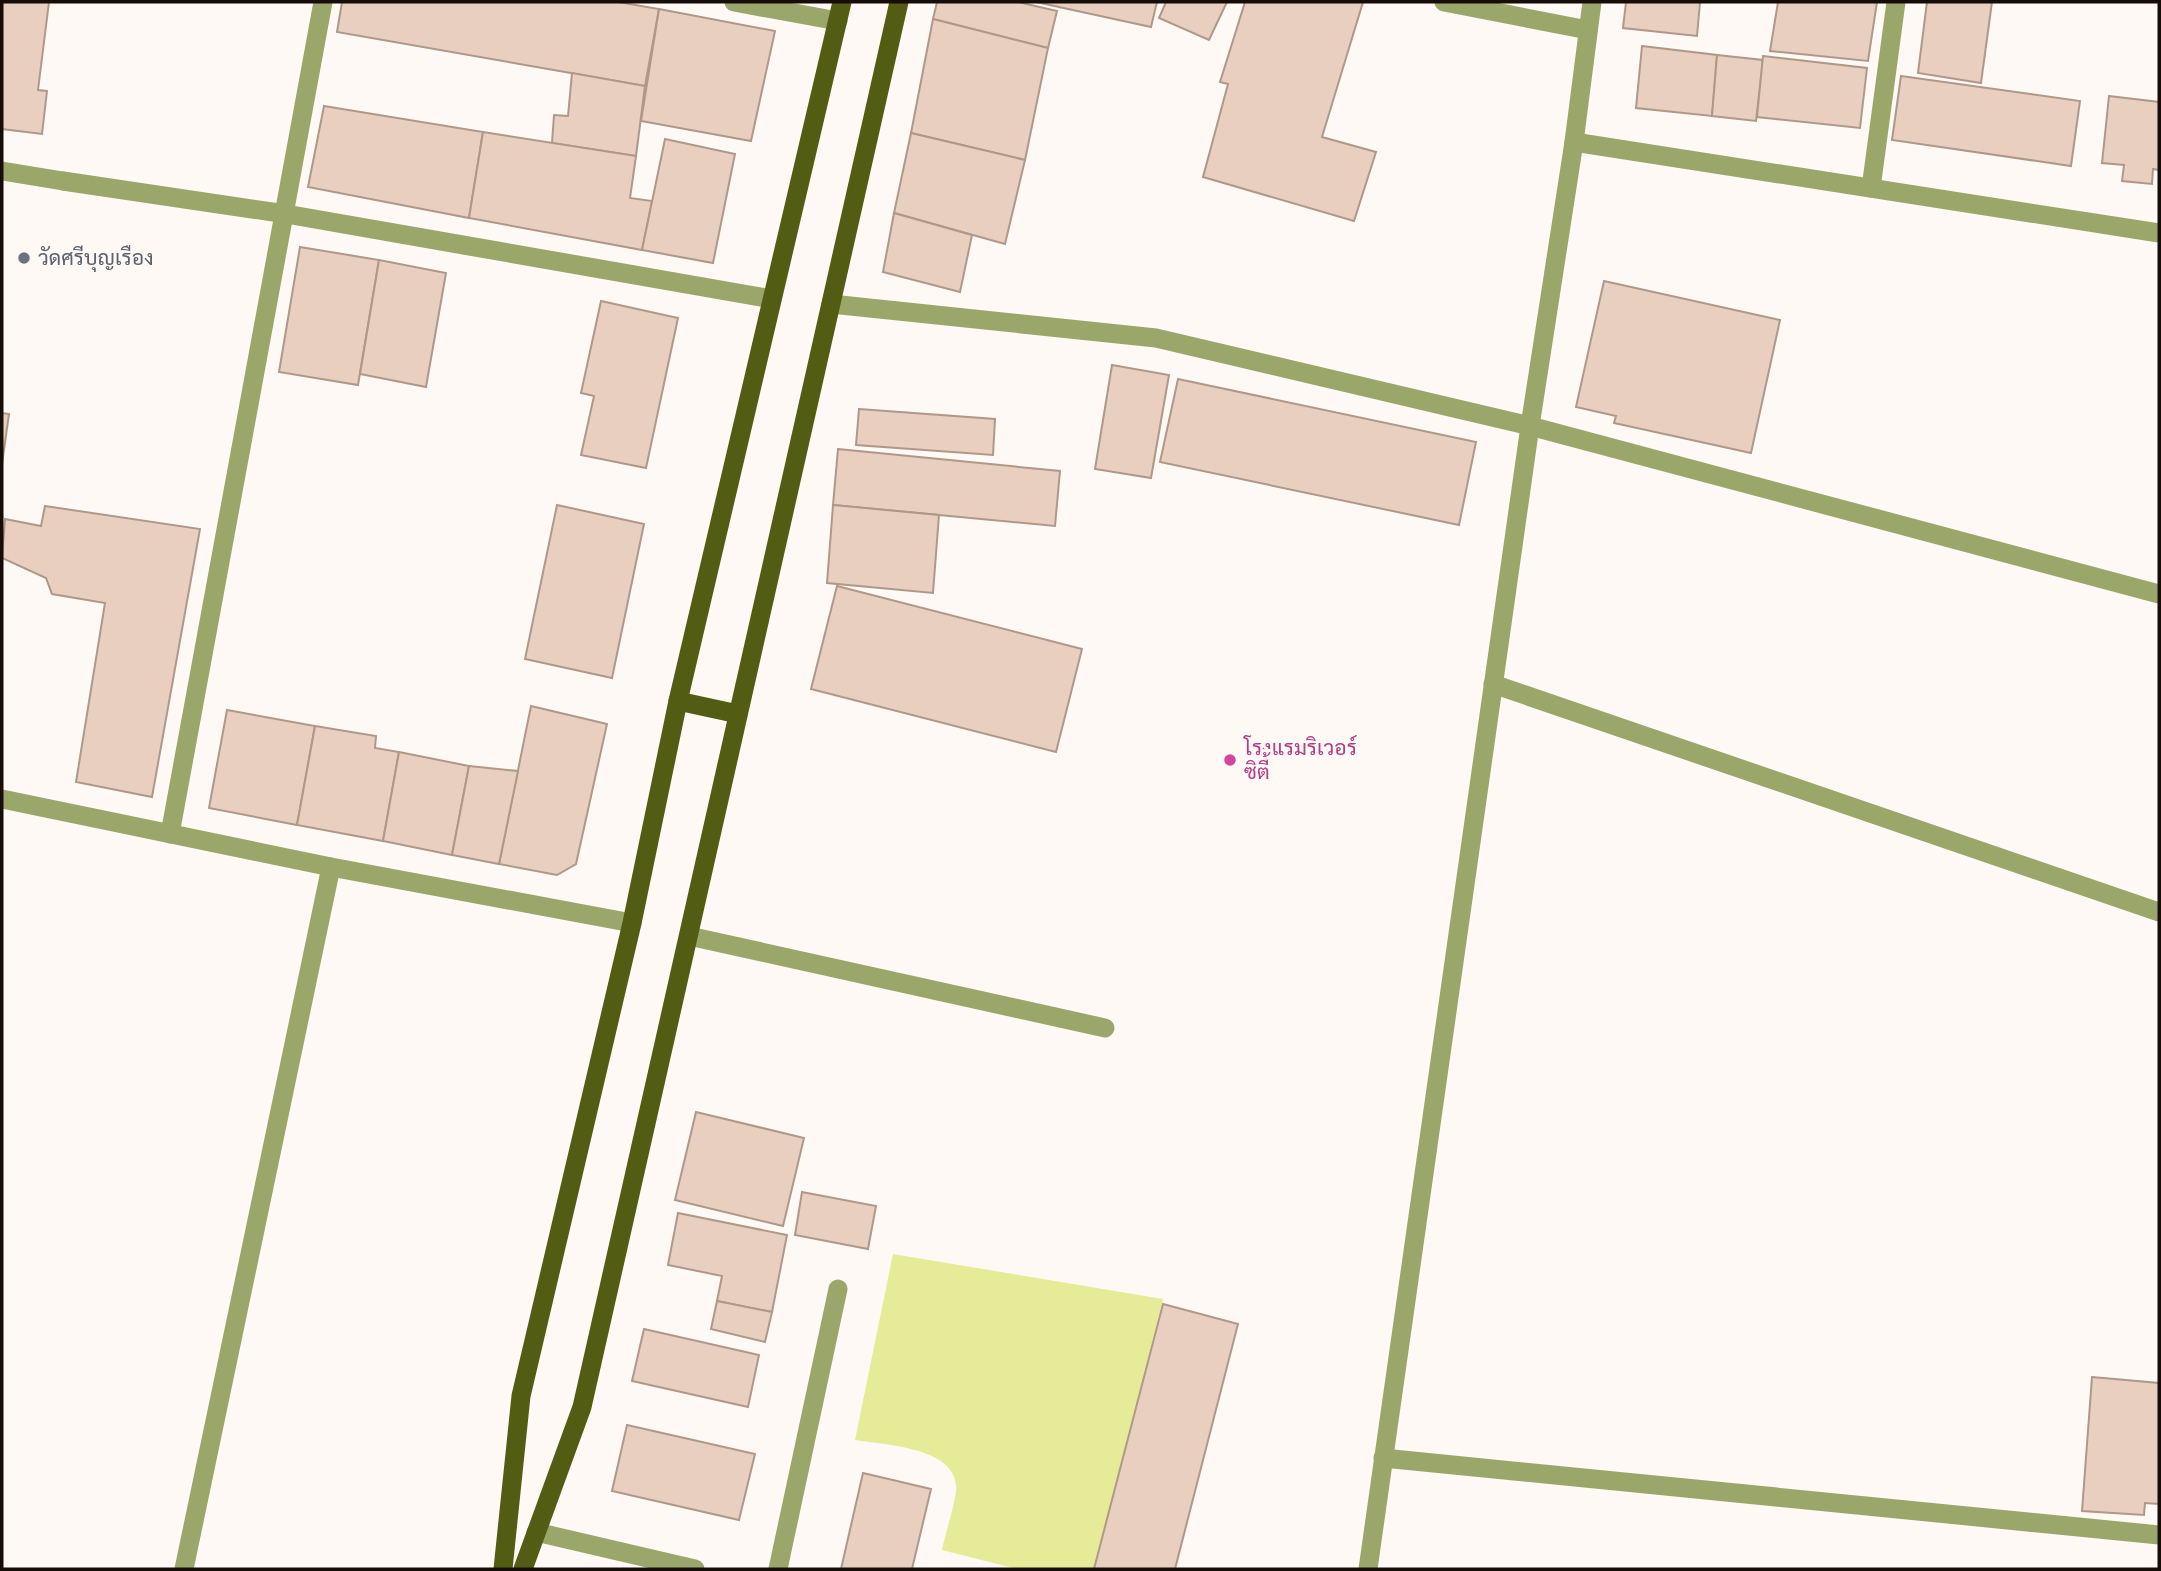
<svg xmlns="http://www.w3.org/2000/svg" width="2161" height="1571" font-family="Raleway,Sarabun,sans-serif">
<style>
.green{fill:#e5eb97}
.building{fill:#e8cfbf;stroke:#b09889;stroke-width:2}
.lines{fill:none;stroke-linecap:round;stroke-linejoin:round}
.service{stroke:#9ba76a;stroke-width:19}
.minor{stroke:#9ba76a;stroke-width:19}
.primary{stroke:#525c13;stroke-width:19}
.worship-dot{fill:#6b7280;stroke:#fff9f6;stroke-width:2.5}
.hotel-dot{fill:#d1479c;stroke:#fff9f6;stroke-width:2.5}
.labels{text-anchor:middle;stroke-width:6;stroke-linejoin:round;paint-order:stroke}
.worship-label{font-size:21px;fill:#5b616d;stroke:#fff9f6;text-anchor:start}
.hotel-label{font-size:21px;fill:#b23c85;stroke:#fff9f6;text-anchor:start}
</style>
<rect width="100%" height="100%" fill="#fff9f6"/>
<path class="green" d="M 893,1254 L 1163,1299 L 1094,1569 L 1017,1569 L 942,1550 C 946,1531 953,1511 956,1492 C 961,1447 885,1445 855,1440 Z"/>
<g class="building">
<path d="M 2,2 L 49,2 L 38,90 L 47,91 L 42,134 L 2,129 Z"/>
<path d="M 342,2 L 618,2 L 659,9 L 645,86 L 337,32 Z"/>
<path d="M 937,2 L 1018,2 L 1057,11 L 1048,48 L 933,19 Z"/>
<path d="M 1036,2 L 1157,2 L 1151,27 Z"/>
<path d="M 1166,2 L 1227,2 L 1209,40 L 1159,18 Z"/>
<path d="M 1245,2 L 1363,2 L 1322,137 L 1376,152 L 1354,221 L 1203,177 L 1228,84 L 1220,82 Z"/>
<path d="M 1626,2 L 1700,2 L 1697,36 L 1623,28 Z"/>
<path d="M 1778,2 L 1877,2 L 1868,61 L 1770,51 Z"/>
<path d="M 1927,2 L 1992,2 L 1981,83 L 1918,73 Z"/>
<path d="M 659,9 L 775,31 L 751,141 L 641,121 Z"/>
<path d="M 933,19 L 1048,48 L 1025,160 L 911,133 Z"/>
<path d="M 1642,46 L 1717,55 L 1712,116 L 1636,108 Z"/>
<path d="M 1717,55 L 1763,60 L 1756,121 L 1712,116 Z"/>
<path d="M 1763,56 L 1867,68 L 1860,128 L 1757,117 Z"/>
<path d="M 572,73 L 645,86 L 636,156 L 552,143 L 554,115 L 568,116 Z"/>
<path d="M 1901,76 L 2080,101 L 2071,166 L 1892,140 Z"/>
<path d="M 2109,96 L 2159,102 L 2159,170 L 2153,169 L 2152,184 L 2122,181 L 2124,165 L 2102,163 Z"/>
<path d="M 324,106 L 483,132 L 469,218 L 308,187 Z"/>
<path d="M 483,132 L 636,156 L 630,198 L 652,201 L 642,250 L 469,218 Z"/>
<path d="M 911,133 L 1025,160 L 1005,244 L 894,213 Z"/>
<path d="M 665,139 L 735,154 L 713,263 L 642,250 Z"/>
<path d="M 894,213 L 972,235 L 960,292 L 883,272 Z"/>
<path d="M 300,247 L 379,260 L 358,385 L 279,372 Z"/>
<path d="M 379,260 L 446,273 L 426,387 L 360,374 Z"/>
<path d="M 1604,281 L 1780,320 L 1751,453 L 1614,423 L 1616,416 L 1576,407 Z"/>
<path d="M 601,301 L 678,318 L 646,468 L 581,455 L 594,396 L 581,393 Z"/>
<path d="M 1112,365 L 1169,375 L 1151,478 L 1095,469 Z"/>
<path d="M 1178,379 L 1476,442 L 1459,525 L 1160,462 Z"/>
<path d="M 859,409 L 995,419 L 993,455 L 856,445 Z"/>
<path d="M 2,413 L 9,414 L 2,464 Z"/>
<path d="M 838,449 L 1060,471 L 1055,526 L 833,505 Z"/>
<path d="M 557,505 L 644,524 L 612,678 L 525,659 Z"/>
<path d="M 833,505 L 939,515 L 933,593 L 827,583 Z"/>
<path d="M 45,506 L 200,529 L 152,797 L 76,782 L 105,603 L 52,594 L 46,578 L 2,558 L 5,519 L 41,526 Z"/>
<path d="M 837,586 L 1082,649 L 1056,752 L 811,689 Z"/>
<path d="M 531,706 L 607,724 L 576,864 L 557,875 L 499,864 Z"/>
<path d="M 227,710 L 315,726 L 297,825 L 209,808 Z"/>
<path d="M 315,726 L 376,736 L 375,748 L 399,752 L 383,841 L 297,825 Z"/>
<path d="M 399,752 L 469,766 L 452,855 L 383,841 Z"/>
<path d="M 469,766 L 518,771 L 499,864 L 452,855 Z"/>
<path d="M 696,1112 L 804,1138 L 783,1226 L 675,1200 Z"/>
<path d="M 802,1192 L 876,1206 L 868,1249 L 795,1235 Z"/>
<path d="M 678,1213 L 787,1235 L 772,1312 L 717,1301 L 722,1276 L 668,1265 Z"/>
<path d="M 717,1301 L 772,1312 L 765,1342 L 711,1329 Z"/>
<path d="M 1163,1304 L 1238,1324 L 1175,1569 L 1094,1569 Z"/>
<path d="M 644,1329 L 759,1355 L 748,1407 L 632,1381 Z"/>
<path d="M 2092,1377 L 2159,1383 L 2159,1504 L 2145,1503 L 2144,1515 L 2082,1511 Z"/>
<path d="M 627,1425 L 755,1454 L 739,1520 L 612,1491 Z"/>
<path d="M 863,1473 L 931,1489 L 912,1569 L 841,1569 Z"/>
</g>
<g class="lines">
<g class="service">
<path d="M 2,171 L 63,181"/>
<path d="M 1871,188 L 1896,2"/>
<path d="M 536,1532 L 695,1569"/>
<path d="M 778,1569 L 838,1289"/>
</g>
<g class="minor">
<path d="M 734,2 L 838,21"/>
<path d="M 1444,2 L 1588,30"/>
<path d="M 1574,142 L 2159,233"/>
<path d="M 63,181 L 286,214 L 772,299"/>
<path d="M 831,304 L 1156,338 L 1530,426 L 2159,594"/>
<path d="M 1493,684 L 2159,912"/>
<path d="M 2,799 L 331,867 L 632,923"/>
<path d="M 170,834 L 323,2"/>
<path d="M 689,936 L 1105,1028"/>
<path d="M 1383,1458 L 2159,1535"/>
<path d="M 184,1569 L 331,867"/>
<path d="M 1368,1569 L 1530,426 L 1574,142 L 1592,2"/>
</g>
<g class="primary">
<path d="M 678,701 L 738,714"/>
<path d="M 503,1569 L 521,1396 L 632,923 L 678,701 L 842,2"/>
<path d="M 523,1569 L 582,1407 L 899,2"/>
</g>
</g>
<circle class="worship-dot" cx="24" cy="258" r="7"/>
<circle class="hotel-dot" cx="1230" cy="760" r="7"/>
<g class="labels">
<g class="worship-label">
<text x="38" y="265">วัดศรีบุญเรือง</text>
</g>
<g class="hotel-label">
<text x="1244" y="755">โรงแรมริเวอร์<tspan x="1244" dy="24">ซิตี้</tspan></text>
</g>
</g>
<rect width="2161" height="1571" fill="none" stroke="#160d08" stroke-width="7"/>
</svg>
